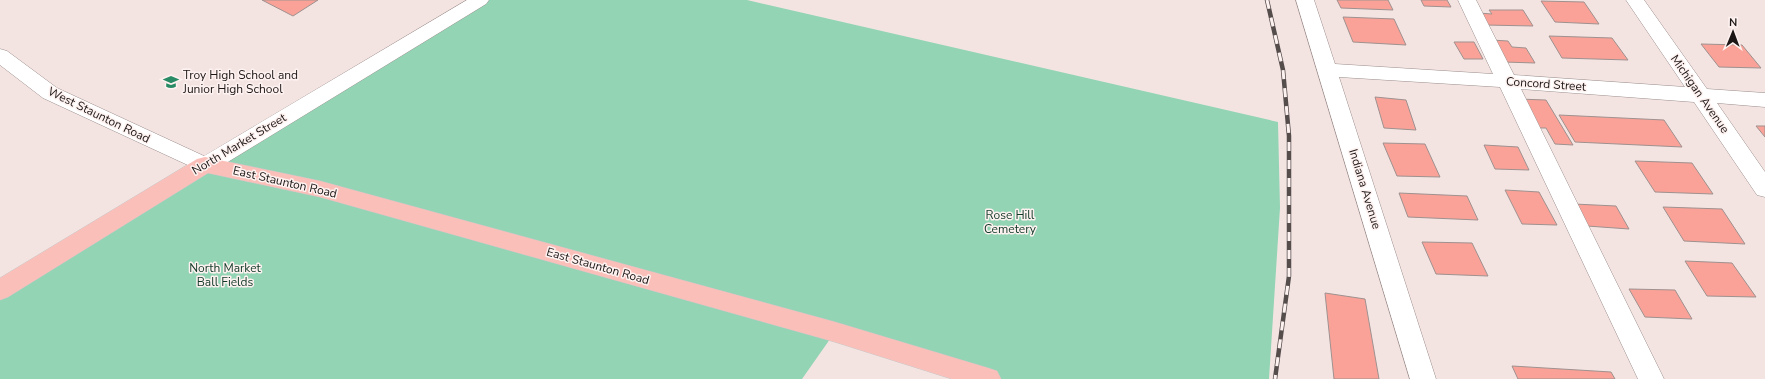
<svg xmlns="http://www.w3.org/2000/svg" width="1765" height="379" font-family="'Nunito Sans',sans-serif">
<style>
.green{fill:#93d4b5}
.building{fill:#faa298;stroke:#9f918f}
.lines{fill:none;stroke-linecap:round;stroke-linejoin:round}
.minor-casing{stroke:#9b8e8c;stroke-width:1}
.major-casing{stroke:#c9c7c7;stroke-width:1}
.minor{fill:#fff;fill-rule:evenodd}
.major{fill:#fbbfb9;fill-rule:evenodd}
.rail-casing{stroke:#554d4c;stroke-width:4.5}
.rail{stroke:#fef2f0;stroke-width:3;stroke-dasharray:9;stroke-linecap:butt}
.labels{text-anchor:middle;stroke-width:3;stroke-linejoin:round;paint-order:stroke}
.poi-label{font-size:12px;fill:#1c1716;stroke:#fef2f0;text-anchor:start}
.street-label{font-size:12px;fill:#1c1716;stroke:#fef2f0}
.park-label{font-size:12px;fill:#103828;stroke:#fef2f0}
</style>
<rect width="100%" height="100%" fill="#f3e4e2"/>
<path class="green" d="M 480,0 L 747,0 L 1278,122 L 1280,208 L 1269,379 L 988,379 L 835,332 L 802,379 L 0,379 L 0,290 Z"/>
<g class="building">
<path d="M 262,0 L 318,0 L 293,16 Z"/>
<path d="M 1337,0 L 1388,0 L 1393,10 L 1341,8 Z"/>
<path d="M 1421,0 L 1447,0 L 1451,7 L 1424,6 Z"/>
<path d="M 1541,1 L 1584,2 L 1599,24 L 1555,22 Z"/>
<path d="M 1489,10 L 1523,10 L 1533,26 L 1485,25 L 1478,13 L 1492,14 Z"/>
<path d="M 1343,17 L 1394,19 L 1406,45 L 1353,42 Z"/>
<path d="M 1549,36 L 1612,38 L 1628,60 L 1562,58 Z"/>
<path d="M 1491,40 L 1508,41 L 1512,47 L 1526,48 L 1535,63 L 1504,62 Z"/>
<path d="M 1454,42 L 1474,42 L 1483,59 L 1464,59 Z"/>
<path d="M 1701,44 L 1742,45 L 1761,68 L 1719,67 Z"/>
<path d="M 1375,97 L 1406,100 L 1416,130 L 1384,128 Z"/>
<path d="M 1518,99 L 1546,100 L 1573,145 L 1555,144 L 1546,128 L 1534,128 Z"/>
<path d="M 1559,115 L 1664,120 L 1682,147 L 1575,142 Z"/>
<path d="M 1756,126 L 1765,126 L 1765,137 Z"/>
<path d="M 1383,143 L 1425,144 L 1440,177 L 1397,176 Z"/>
<path d="M 1484,145 L 1518,147 L 1529,170 L 1495,169 Z"/>
<path d="M 1635,161 L 1692,163 L 1713,194 L 1655,192 Z"/>
<path d="M 1505,190 L 1539,192 L 1557,225 L 1522,224 Z"/>
<path d="M 1399,193 L 1467,196 L 1478,220 L 1408,217 Z"/>
<path d="M 1574,204 L 1616,206 L 1629,229 L 1587,226 Z"/>
<path d="M 1663,207 L 1722,209 L 1745,244 L 1684,241 Z"/>
<path d="M 1422,242 L 1472,243 L 1488,276 L 1436,274 Z"/>
<path d="M 1685,261 L 1732,263 L 1756,297 L 1707,296 Z"/>
<path d="M 1629,289 L 1675,290 L 1692,319 L 1645,317 Z"/>
<path d="M 1325,293 L 1365,299 L 1379,379 L 1334,379 Z"/>
<path d="M 1512,366 L 1611,372 L 1615,379 L 1518,379 Z"/>
</g>
<g class="lines">
<g class="minor-casing">
<g id="minor">
<path d="M 467,0 L 489,0 L 486,4 L 213,171 L 205,173 L 43,98 L 0,65 L 0,49 L 7,51 L 57,88 L 204,156 Z"/>
<path d="M 1296,0 L 1314,0 L 1335,64 L 1493,74 L 1458,0 L 1476,0 L 1514,75 L 1685,87 L 1626,0 L 1644,0 L 1707,89 L 1765,93 L 1765,107 L 1717,103 L 1765,172 L 1765,197 L 1757,195 L 1694,102 L 1521,89 L 1664,379 L 1638,379 L 1500,87 L 1339,77 L 1436,379 L 1410,379 Z"/>
</g>
</g>
<g class="major-casing">
<path id="major" d="M 205,157 L 320,181 L 835,322 L 988,368 L 997,371 L 1001,379 L 952,379 L 835,342 L 320,197 L 208,173 L 8,297 L 0,300 L 0,278 L 197,159 Z"/>
</g>
<use href="#minor" class="minor"/>
<use href="#major" class="major"/>
<g class="rail-casing">
<path id="rail" d="M 1267,0 L 1283,70 L 1289,136 L 1289,276 L 1275,379"/>
</g>
<use href="#rail" class="rail"/>
</g>
<defs>
<g id="school-bare" transform="scale(1.2)"><path d="M0-5L7-2L0 1L-7-2ZM-4 1L0 2.5L4 1V4Q0 6-4 4Z" fill="#298b65" stroke="#fef2f0" stroke-width="2.5" paint-order="stroke"/></g>
</defs>
<g fill-rule="evenodd">
<use href="#school-bare" x="171" y="82"/>
</g>
<g class="labels">
<g class="poi-label">
<text x="183" y="79">Troy High School and<tspan x="183" dy="14">Junior High School</tspan></text>
</g>
<g class="street-label">
<text transform="translate(1546 84) rotate(4)" y="4">Concord Street</text>
<text transform="translate(1700 94) rotate(55)" y="4">Michigan Avenue</text>
<text transform="translate(99 115) rotate(26)" y="4">West Staunton Road</text>
<text transform="translate(239 144) rotate(-31)" y="4">North Market Street</text>
<text transform="translate(285 182) rotate(13)" y="4">East Staunton Road</text>
<text transform="translate(1365 189) rotate(73)" y="4">Indiana Avenue</text>
<text transform="translate(598 266) rotate(16)" y="4">East Staunton Road</text>
</g>
<g class="park-label">
<text x="1010" y="219">Rose Hill<tspan x="1010" dy="14">Cemetery</tspan></text>
<text x="225" y="272">North Market<tspan x="225" dy="14">Ball Fields</tspan></text>
</g>
</g>
<g transform="translate(1733 32) rotate(1)" stroke="#fef2f0" stroke-width="3" paint-order="stroke">
<path d="M0-3L7 15L0 10L-7 15Z" fill="#1c1716"/>
<text y="-6" font-size="11" font-weight="bold" text-anchor="middle" fill="#1c1716">N</text>
</g>
</svg>
